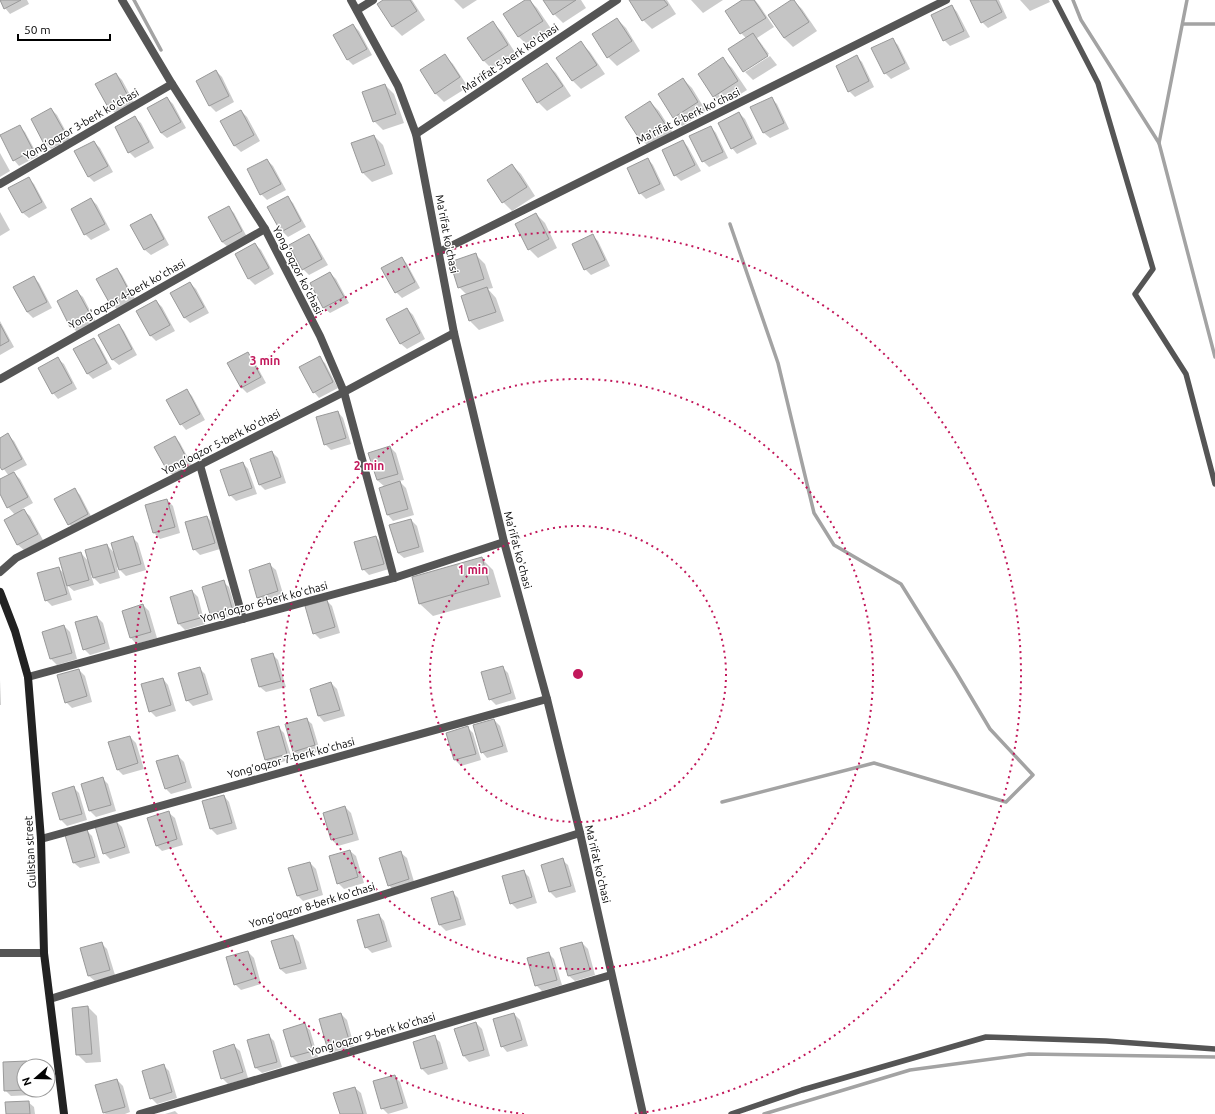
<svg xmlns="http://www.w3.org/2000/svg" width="1215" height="1114" font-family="Ubuntu,sans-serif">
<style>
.shadow{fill:#0003}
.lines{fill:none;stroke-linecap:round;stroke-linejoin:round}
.stream{stroke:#a3a3a3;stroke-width:3.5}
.building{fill:#c4c4c4;stroke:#999}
.service{stroke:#555;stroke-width:5.5}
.minor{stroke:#555;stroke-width:8}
.secondary{stroke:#222;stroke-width:8}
.ring{fill:none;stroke:#c2185b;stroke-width:2;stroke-dasharray:2 4}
.labels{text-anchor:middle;stroke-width:3;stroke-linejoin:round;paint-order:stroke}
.street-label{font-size:11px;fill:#000;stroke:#fff}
.centre{fill:#c2185b;stroke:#fff;stroke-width:2}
.ring-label{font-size:12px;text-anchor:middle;font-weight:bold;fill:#c2185b;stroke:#fff;stroke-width:3;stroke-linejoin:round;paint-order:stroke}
</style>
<rect width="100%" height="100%" fill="#fff"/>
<g class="shadow">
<path d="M 0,0 L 27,0 L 29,4 L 10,14 L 5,8 Z"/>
<path d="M 385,0 L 412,0 L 425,20 L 402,36 L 393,27 L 378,4 Z"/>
<path d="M 454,0 L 477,0 L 463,9 Z"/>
<path d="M 527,0 L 529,0 L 537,8 L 552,30 L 528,46 L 519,37 L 505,14 Z"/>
<path d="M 544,0 L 581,0 L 586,8 L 563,23 L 554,14 Z"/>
<path d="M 630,0 L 667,0 L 676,14 L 652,29 L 643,20 Z"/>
<path d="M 691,0 L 723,0 L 703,13 Z"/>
<path d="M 744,0 L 755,0 L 759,5 L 774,27 L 757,38 L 769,54 L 745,70 L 745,72 L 729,49 L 746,38 L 741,33 L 727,11 Z"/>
<path d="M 793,0 L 802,9 L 817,31 L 793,47 L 784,38 Z"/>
<path d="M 971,0 L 999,0 L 1007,18 L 988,28 L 982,22 Z"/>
<path d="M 1020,0 L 1049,0 L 1050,2 L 1030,11 Z"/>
<path d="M 952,6 L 957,12 L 970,37 L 950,46 L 944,40 Z"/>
<path d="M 617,19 L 626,28 L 640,51 L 617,66 L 608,57 Z"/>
<path d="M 493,23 L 502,32 L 516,54 L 492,69 L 483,60 Z"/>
<path d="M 353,25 L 359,31 L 372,55 L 353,65 L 347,59 Z"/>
<path d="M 892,39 L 898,45 L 910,69 L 891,79 L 885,73 Z"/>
<path d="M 581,43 L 590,52 L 605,74 L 581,89 L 572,80 Z"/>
<path d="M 444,55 L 453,64 L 468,87 L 444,102 L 435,93 Z"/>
<path d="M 770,56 L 777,65 L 753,80 L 745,72 Z"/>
<path d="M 856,56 L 862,62 L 874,87 L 855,97 L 849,91 Z"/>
<path d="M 723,59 L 732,68 L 747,90 L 723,105 L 714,96 L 699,74 Z"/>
<path d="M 547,64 L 556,73 L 571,96 L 547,111 L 538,102 Z"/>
<path d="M 216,71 L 222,77 L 234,102 L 216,112 L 210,106 L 197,82 Z"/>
<path d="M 116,74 L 122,80 L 135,104 L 116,114 L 110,108 Z"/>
<path d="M 683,79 L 692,88 L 706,111 L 682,126 L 674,117 Z"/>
<path d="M 385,85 L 394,94 L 404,123 L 383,130 L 374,121 Z"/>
<path d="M 167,98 L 173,104 L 186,128 L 167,138 L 161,133 Z"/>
<path d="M 771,98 L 777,104 L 789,129 L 770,138 L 764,133 Z"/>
<path d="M 650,102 L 659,111 L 673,133 L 650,148 L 641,139 Z"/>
<path d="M 51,109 L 57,115 L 70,139 L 51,149 L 45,143 Z"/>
<path d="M 241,111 L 247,117 L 260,141 L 241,152 L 235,146 L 222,121 Z"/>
<path d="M 739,113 L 745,119 L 757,144 L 737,154 L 732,148 Z"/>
<path d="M 135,118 L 141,123 L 154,148 L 135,158 L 129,152 Z"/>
<path d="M 19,126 L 25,132 L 38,156 L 19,166 L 14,160 L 1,136 Z"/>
<path d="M 711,127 L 716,133 L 728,158 L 709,167 L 703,161 Z"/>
<path d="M 374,136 L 383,145 L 393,174 L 372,182 L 363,173 Z"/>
<path d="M 683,141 L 688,147 L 701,171 L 681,181 L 675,175 Z"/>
<path d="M 94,142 L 100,148 L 113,172 L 94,182 L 88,176 Z"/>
<path d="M 0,153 L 10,171 L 0,177 Z"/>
<path d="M 648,159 L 653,165 L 665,190 L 646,199 L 640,193 Z"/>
<path d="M 267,160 L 273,166 L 286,190 L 267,200 L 261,194 Z"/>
<path d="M 512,165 L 521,174 L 535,196 L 512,211 L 503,202 Z"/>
<path d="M 28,178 L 34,184 L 47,208 L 29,218 L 23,213 Z"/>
<path d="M 287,197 L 293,203 L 306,227 L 288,237 L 282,231 Z"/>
<path d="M 91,199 L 97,205 L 110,230 L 91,240 L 85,234 Z"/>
<path d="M 228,207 L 234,213 L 247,237 L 228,247 L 222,242 Z"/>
<path d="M 0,212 L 10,230 L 0,236 Z"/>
<path d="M 536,214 L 545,223 L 557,248 L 538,258 L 529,249 Z"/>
<path d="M 150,215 L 156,221 L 169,245 L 151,255 L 145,250 Z"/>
<path d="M 309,235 L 314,241 L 328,265 L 309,275 L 303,269 L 290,245 Z"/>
<path d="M 592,235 L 598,241 L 610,266 L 591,275 L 585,269 Z"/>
<path d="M 255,244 L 261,250 L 274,274 L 255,285 L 249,279 L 236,254 Z"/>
<path d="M 476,255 L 485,264 L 493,288 L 488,289 L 496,298 L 504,321 L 479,330 L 470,321 L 462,297 L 467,295 L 459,287 Z"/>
<path d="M 402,258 L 407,264 L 420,288 L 402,298 L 396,292 Z"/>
<path d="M 117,269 L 122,275 L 135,299 L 117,309 L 111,304 L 98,279 Z"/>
<path d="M 330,273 L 336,279 L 349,303 L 330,313 L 324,308 L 311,283 Z"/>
<path d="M 33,277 L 39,283 L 52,308 L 33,318 L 27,312 L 14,288 Z"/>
<path d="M 190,283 L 196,289 L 209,313 L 190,323 L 184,317 Z"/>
<path d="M 77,292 L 83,297 L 96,322 L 77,332 L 71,326 Z"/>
<path d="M 156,301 L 162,307 L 175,331 L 156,341 L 150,335 Z"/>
<path d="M 407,309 L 413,315 L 425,339 L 407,349 L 401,344 L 388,319 Z"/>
<path d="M 0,321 L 14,347 L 0,355 Z"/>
<path d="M 119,325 L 124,331 L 137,355 L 119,365 L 113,360 L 100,335 Z"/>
<path d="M 93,339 L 99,345 L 112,369 L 93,379 L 88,374 Z"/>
<path d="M 247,353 L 253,359 L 266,383 L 247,393 L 242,388 Z"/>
<path d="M 319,358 L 325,363 L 338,388 L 319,398 L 314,392 Z"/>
<path d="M 58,359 L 64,364 L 77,389 L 58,399 L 53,393 Z"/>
<path d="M 187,390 L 192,396 L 205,420 L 186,430 L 181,424 Z"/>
<path d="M 338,412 L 343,418 L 351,444 L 331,450 L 325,444 Z"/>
<path d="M 8,435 L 14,441 L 27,465 L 13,472 L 20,479 L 33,503 L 22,509 L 30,516 L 43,540 L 24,550 L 18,545 L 5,520 L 15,515 L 8,507 L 0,492 L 0,480 L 9,476 L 0,464 L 0,439 Z"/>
<path d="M 175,437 L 180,443 L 193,467 L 175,477 L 169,472 L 156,447 Z"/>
<path d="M 390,447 L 396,453 L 404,480 L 399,481 L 406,488 L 414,515 L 393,521 L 388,515 L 380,488 L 385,487 L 377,480 Z"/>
<path d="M 272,452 L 278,458 L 286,483 L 265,490 L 259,484 Z"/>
<path d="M 243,463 L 248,469 L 257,494 L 236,501 L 230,495 Z"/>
<path d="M 75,490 L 80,495 L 93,520 L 75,530 L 69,524 Z"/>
<path d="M 167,500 L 173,506 L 180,533 L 160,539 L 154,533 L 147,506 Z"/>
<path d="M 207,517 L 213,523 L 220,549 L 200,555 L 194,549 Z"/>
<path d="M 411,520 L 417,526 L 424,552 L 404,558 L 398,553 Z"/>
<path d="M 132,537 L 138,543 L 146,570 L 126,576 L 117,567 L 120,578 L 100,584 L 91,575 L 94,585 L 74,591 L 67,585 L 72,600 L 52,606 L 46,600 L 58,568 L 65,574 L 81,553 L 89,562 L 107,545 L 115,554 Z"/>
<path d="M 376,537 L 381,543 L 389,569 L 369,575 L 363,569 Z"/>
<path d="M 481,558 L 493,570 L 501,597 L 433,616 L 420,604 L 413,577 Z"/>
<path d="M 270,565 L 276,570 L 284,597 L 263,603 L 257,597 Z"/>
<path d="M 223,582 L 229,587 L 237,614 L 217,620 L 211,614 L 203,588 Z"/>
<path d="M 192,591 L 198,597 L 205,624 L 185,630 L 179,624 L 171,597 Z"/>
<path d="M 327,601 L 332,606 L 340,633 L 320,639 L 314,633 Z"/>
<path d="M 143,605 L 149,611 L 157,638 L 136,644 L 131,638 Z"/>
<path d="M 97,617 L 103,623 L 110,649 L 90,655 L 84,649 Z"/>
<path d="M 64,626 L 70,632 L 77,659 L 57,665 L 51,659 L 43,632 Z"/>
<path d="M 272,654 L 278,660 L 286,687 L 266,692 L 260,687 Z"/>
<path d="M 502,667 L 508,673 L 516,699 L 496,705 L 490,699 Z"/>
<path d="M 199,668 L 205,674 L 213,700 L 193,706 L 187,700 Z"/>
<path d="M 79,670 L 85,676 L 92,702 L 72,708 L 66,702 Z"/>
<path d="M 163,679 L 168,685 L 176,711 L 156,717 L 150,711 Z"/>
<path d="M 0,680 L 1,705 L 0,705 Z"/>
<path d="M 331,683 L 337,689 L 345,716 L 324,722 L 319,716 Z"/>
<path d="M 306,719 L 312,724 L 320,751 L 300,757 L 294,751 Z"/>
<path d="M 494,720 L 500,726 L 508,752 L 487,758 L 482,752 Z"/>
<path d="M 278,727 L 284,733 L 292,759 L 272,765 L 266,760 Z"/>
<path d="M 467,727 L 473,733 L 481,760 L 461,766 L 455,760 Z"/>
<path d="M 130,737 L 136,743 L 144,769 L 123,775 L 117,769 Z"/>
<path d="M 178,756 L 184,762 L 192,788 L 171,794 L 165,788 Z"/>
<path d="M 102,778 L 108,784 L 116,811 L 96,817 L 90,811 L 82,784 Z"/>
<path d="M 73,787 L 79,793 L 87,820 L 67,826 L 61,820 L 53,793 Z"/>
<path d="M 224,796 L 229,802 L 237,829 L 217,835 L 211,829 L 203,802 Z"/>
<path d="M 345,807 L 351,813 L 359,840 L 338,846 L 332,840 L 325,813 Z"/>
<path d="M 169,813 L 175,818 L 183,845 L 162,851 L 156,845 Z"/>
<path d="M 116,821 L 122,827 L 130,853 L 110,859 L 104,853 Z"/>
<path d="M 86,830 L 92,836 L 100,863 L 80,868 L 74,863 Z"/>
<path d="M 350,851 L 356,856 L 364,883 L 344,889 L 338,883 Z"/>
<path d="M 401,853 L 407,858 L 415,885 L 394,891 L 389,885 Z"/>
<path d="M 562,860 L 568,865 L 576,892 L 556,898 L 550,892 L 542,865 Z"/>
<path d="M 310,863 L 316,869 L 323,895 L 303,901 L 297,895 Z"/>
<path d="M 523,871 L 529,877 L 537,903 L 517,909 L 511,903 Z"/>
<path d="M 452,892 L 458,898 L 466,925 L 446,931 L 440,925 Z"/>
<path d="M 379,915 L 384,921 L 392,947 L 372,953 L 366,947 Z"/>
<path d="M 293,936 L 299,942 L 307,969 L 286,974 L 280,969 Z"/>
<path d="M 101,943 L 107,949 L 115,975 L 95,981 L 89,976 Z"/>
<path d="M 582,943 L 588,949 L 595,975 L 575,981 L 569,976 Z"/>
<path d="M 248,952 L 254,958 L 261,984 L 241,990 L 235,984 Z"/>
<path d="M 548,953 L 554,959 L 562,985 L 542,991 L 536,985 Z"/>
<path d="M 88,1007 L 97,1016 L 101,1062 L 86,1063 L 77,1054 Z"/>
<path d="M 341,1014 L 347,1020 L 354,1046 L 334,1052 L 328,1046 Z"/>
<path d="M 514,1014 L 520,1020 L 528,1046 L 507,1052 L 502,1046 Z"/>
<path d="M 476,1023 L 482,1029 L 490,1056 L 469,1062 L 464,1056 L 456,1029 Z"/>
<path d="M 304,1025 L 310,1030 L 318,1057 L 298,1063 L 292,1057 L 284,1030 Z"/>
<path d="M 268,1035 L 274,1041 L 282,1067 L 262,1073 L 256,1068 Z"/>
<path d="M 434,1037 L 440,1042 L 448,1069 L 428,1075 L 422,1069 L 414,1043 Z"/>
<path d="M 234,1046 L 240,1051 L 248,1078 L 228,1084 L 222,1078 Z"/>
<path d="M 26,1062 L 30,1066 L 24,1066 L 24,1090 L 33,1090 L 33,1095 L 11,1096 L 5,1090 Z"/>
<path d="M 164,1066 L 169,1071 L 177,1098 L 157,1104 L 151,1098 Z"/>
<path d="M 394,1076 L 400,1082 L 408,1108 L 388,1114 L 382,1108 Z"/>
<path d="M 117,1080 L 123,1086 L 130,1112 L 125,1114 L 106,1114 L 104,1113 Z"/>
<path d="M 355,1088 L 361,1093 L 367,1114 L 341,1114 Z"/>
<path d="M 28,1102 L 34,1107 L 35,1114 L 7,1114 Z"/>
<path d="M 175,1111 L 178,1114 L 165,1114 Z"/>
</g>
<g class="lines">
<g class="stream">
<path d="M 134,0 L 161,50"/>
<path d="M 1073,0 L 1081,20 L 1159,143 L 1215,357"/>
<path d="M 1183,24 L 1215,24"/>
<path d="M 1159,143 L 1187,0"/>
<path d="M 722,802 L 874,763 L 1006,802 L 1033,775 L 990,729 L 956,672 L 901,584 L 834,545 L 814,513 L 778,363 L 730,224"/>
<path d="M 764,1114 L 910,1070 L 1029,1054 L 1215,1057"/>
</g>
</g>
<g class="building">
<path d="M 0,0 L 21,0 L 4,9 Z"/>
<path d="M 383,0 L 410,0 L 417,11 L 392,27 L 377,4 Z"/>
<path d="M 525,0 L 530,0 L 543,21 L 518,37 L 503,14 Z"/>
<path d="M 543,0 L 576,0 L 553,15 Z"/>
<path d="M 629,0 L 664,0 L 668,5 L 642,21 Z"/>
<path d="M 742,0 L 754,0 L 766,18 L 740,34 L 725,11 Z"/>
<path d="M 791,0 L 794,0 L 809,22 L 784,38 L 768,15 Z"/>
<path d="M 970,0 L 996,0 L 1002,12 L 981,23 Z"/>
<path d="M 952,5 L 964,31 L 943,41 L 931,15 Z"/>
<path d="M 617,18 L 632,41 L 607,58 L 592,34 Z"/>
<path d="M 493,21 L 508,45 L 483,61 L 467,38 Z"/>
<path d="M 353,24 L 367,49 L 347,60 L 333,35 Z"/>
<path d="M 753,33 L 768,56 L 743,72 L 728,49 Z"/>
<path d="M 893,38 L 905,63 L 884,74 L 871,48 Z"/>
<path d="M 581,41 L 597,65 L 572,81 L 556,58 Z"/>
<path d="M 445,54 L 460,77 L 435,94 L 420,70 Z"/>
<path d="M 857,55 L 869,81 L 848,92 L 836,66 Z"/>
<path d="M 723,57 L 738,81 L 713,97 L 698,74 Z"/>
<path d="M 547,63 L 563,86 L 537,103 L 522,79 Z"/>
<path d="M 216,70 L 229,96 L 209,106 L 196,81 Z"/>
<path d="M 116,73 L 129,98 L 109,109 L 95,84 Z"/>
<path d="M 683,78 L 698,102 L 673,118 L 658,94 Z"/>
<path d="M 385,84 L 396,114 L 373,122 L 362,92 Z"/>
<path d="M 167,97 L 181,122 L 161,133 L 147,108 Z"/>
<path d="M 772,97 L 784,123 L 763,133 L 750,107 Z"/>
<path d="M 650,101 L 665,124 L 640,140 L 625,117 Z"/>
<path d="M 51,108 L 65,133 L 44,144 L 31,119 Z"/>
<path d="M 241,110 L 254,135 L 234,146 L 220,121 Z"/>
<path d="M 739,112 L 752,138 L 731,149 L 718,123 Z"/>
<path d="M 135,116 L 149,142 L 128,153 L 115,127 Z"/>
<path d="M 20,125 L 33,150 L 13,161 L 0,135 Z"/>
<path d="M 711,126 L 723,152 L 702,162 L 689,136 Z"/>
<path d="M 374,135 L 385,165 L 362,173 L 351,143 Z"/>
<path d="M 683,140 L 695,165 L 674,176 L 662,150 Z"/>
<path d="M 94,141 L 108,166 L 88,177 L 74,151 Z"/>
<path d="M 648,158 L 660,184 L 639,194 L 627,168 Z"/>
<path d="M 267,159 L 281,184 L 260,195 L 247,169 Z"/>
<path d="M 512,164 L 527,187 L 502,203 L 487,180 Z"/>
<path d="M 29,177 L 42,202 L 22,213 L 8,188 Z"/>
<path d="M 288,196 L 301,221 L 281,232 L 267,207 Z"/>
<path d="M 91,198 L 105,224 L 84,235 L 71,209 Z"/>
<path d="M 229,206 L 242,231 L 222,242 L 208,217 Z"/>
<path d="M 536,213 L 549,239 L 528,250 L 515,224 Z"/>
<path d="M 151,214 L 164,239 L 144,250 L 130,225 Z"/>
<path d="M 309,234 L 322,259 L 302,270 L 289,245 Z"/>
<path d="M 593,234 L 605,260 L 584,270 L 572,244 Z"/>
<path d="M 255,243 L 269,268 L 248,279 L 235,254 Z"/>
<path d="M 476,253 L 484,279 L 458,288 L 450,262 Z"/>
<path d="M 402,257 L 415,282 L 395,293 L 381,268 Z"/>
<path d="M 117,268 L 130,293 L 110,304 L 96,279 Z"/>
<path d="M 330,272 L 344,297 L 323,308 L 310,283 Z"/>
<path d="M 34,276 L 47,302 L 27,312 L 13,287 Z"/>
<path d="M 190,282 L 204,307 L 184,318 L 170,293 Z"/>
<path d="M 487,287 L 496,312 L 469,321 L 461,296 Z"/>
<path d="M 77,290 L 91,316 L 70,327 L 57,301 Z"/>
<path d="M 156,300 L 170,325 L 150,336 L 136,311 Z"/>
<path d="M 407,308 L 420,333 L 400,344 L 386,319 Z"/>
<path d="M 0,324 L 9,341 L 0,346 Z"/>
<path d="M 119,324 L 132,349 L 112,360 L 98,335 Z"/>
<path d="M 94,338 L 107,363 L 87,374 L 73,349 Z"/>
<path d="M 248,352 L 261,377 L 241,388 L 227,363 Z"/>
<path d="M 320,356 L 333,382 L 313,393 L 299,367 Z"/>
<path d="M 58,357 L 72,383 L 52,394 L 38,368 Z"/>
<path d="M 187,389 L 200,414 L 180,425 L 166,400 Z"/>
<path d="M 338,411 L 346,438 L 324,445 L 316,417 Z"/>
<path d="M 8,433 L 22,459 L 2,470 L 0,467 L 0,438 Z"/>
<path d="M 175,436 L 188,461 L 168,472 L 154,447 Z"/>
<path d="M 390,446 L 398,474 L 377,480 L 368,453 Z"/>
<path d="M 272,451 L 281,477 L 259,485 L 250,459 Z"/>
<path d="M 243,462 L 252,488 L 229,496 L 220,470 Z"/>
<path d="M 14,472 L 28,497 L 7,508 L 0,494 L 0,479 Z"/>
<path d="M 400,481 L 408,509 L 387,515 L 379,488 Z"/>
<path d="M 75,488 L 88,514 L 68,525 L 54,499 Z"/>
<path d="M 167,499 L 175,527 L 153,533 L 145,505 Z"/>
<path d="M 24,509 L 38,534 L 17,545 L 4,520 Z"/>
<path d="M 207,516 L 215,543 L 193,550 L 185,522 Z"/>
<path d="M 411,519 L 419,547 L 398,553 L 389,525 Z"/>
<path d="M 133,536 L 141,564 L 119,570 L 111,543 Z"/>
<path d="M 376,536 L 384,564 L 362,570 L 354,542 Z"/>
<path d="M 107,544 L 115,572 L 93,578 L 85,550 Z"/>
<path d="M 81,552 L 89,580 L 67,586 L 59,558 Z"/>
<path d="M 482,557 L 489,584 L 419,604 L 412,577 Z"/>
<path d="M 270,563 L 278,591 L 257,598 L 249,570 Z"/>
<path d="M 59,567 L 67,594 L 45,601 L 37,573 Z"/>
<path d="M 224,580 L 232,608 L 210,614 L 202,587 Z"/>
<path d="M 192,590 L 200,618 L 178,624 L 170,597 Z"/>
<path d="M 327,600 L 335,627 L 313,634 L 305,606 Z"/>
<path d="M 143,604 L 151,632 L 130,638 L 122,611 Z"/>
<path d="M 97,616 L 105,643 L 83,650 L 75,622 Z"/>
<path d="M 64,625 L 72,653 L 50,659 L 42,632 Z"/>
<path d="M 273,653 L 281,681 L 259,687 L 251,659 Z"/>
<path d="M 503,666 L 511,693 L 489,700 L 481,672 Z"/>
<path d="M 200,667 L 208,694 L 186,701 L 178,673 Z"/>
<path d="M 79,669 L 87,696 L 65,703 L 57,675 Z"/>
<path d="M 163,678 L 171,705 L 149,712 L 141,684 Z"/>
<path d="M 331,682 L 340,710 L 318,716 L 310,689 Z"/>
<path d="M 307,718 L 315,745 L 293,752 L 285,724 Z"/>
<path d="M 494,719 L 503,746 L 481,753 L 473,725 Z"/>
<path d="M 279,726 L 287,754 L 265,760 L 257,732 Z"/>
<path d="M 468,726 L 476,754 L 454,760 L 446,733 Z"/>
<path d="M 130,736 L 138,763 L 117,770 L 108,742 Z"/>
<path d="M 178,755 L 186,782 L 165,789 L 156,761 Z"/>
<path d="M 103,777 L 111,805 L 89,811 L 81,784 Z"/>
<path d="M 74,786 L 82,814 L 60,820 L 52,793 Z"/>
<path d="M 224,795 L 232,823 L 210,829 L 202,801 Z"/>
<path d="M 345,806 L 353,834 L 331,840 L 323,813 Z"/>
<path d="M 169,811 L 177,839 L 156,846 L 147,818 Z"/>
<path d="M 116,820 L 125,847 L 103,854 L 95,826 Z"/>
<path d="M 87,829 L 95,857 L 73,863 L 65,835 Z"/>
<path d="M 350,850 L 358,877 L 337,884 L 329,856 Z"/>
<path d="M 401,851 L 409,879 L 388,886 L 379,858 Z"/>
<path d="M 563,858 L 571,886 L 549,892 L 541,865 Z"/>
<path d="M 310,862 L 318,890 L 297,896 L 288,868 Z"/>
<path d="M 524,870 L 532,897 L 510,904 L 502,876 Z"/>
<path d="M 453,891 L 461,919 L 439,925 L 431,898 Z"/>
<path d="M 379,914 L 387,941 L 365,948 L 357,920 Z"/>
<path d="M 293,935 L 301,963 L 280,969 L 271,941 Z"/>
<path d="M 102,942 L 110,970 L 88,976 L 80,948 Z"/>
<path d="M 582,942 L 590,970 L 568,976 L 560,948 Z"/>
<path d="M 248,951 L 256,978 L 234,985 L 226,957 Z"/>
<path d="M 549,952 L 557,980 L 535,986 L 527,958 Z"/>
<path d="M 88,1006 L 92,1054 L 76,1055 L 72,1008 Z"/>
<path d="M 341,1013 L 349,1040 L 327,1047 L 319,1019 Z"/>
<path d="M 514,1013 L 522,1040 L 501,1047 L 493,1019 Z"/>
<path d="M 476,1022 L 484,1050 L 463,1056 L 454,1029 Z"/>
<path d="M 305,1023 L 313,1051 L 291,1057 L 283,1030 Z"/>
<path d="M 269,1034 L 277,1062 L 255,1068 L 247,1040 Z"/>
<path d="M 435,1035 L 443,1063 L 421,1069 L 413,1042 Z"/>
<path d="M 234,1044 L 243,1072 L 221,1079 L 213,1051 Z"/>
<path d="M 27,1061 L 27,1066 L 24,1066 L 24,1090 L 4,1091 L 3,1062 Z"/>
<path d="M 164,1064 L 172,1092 L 150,1099 L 142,1071 Z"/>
<path d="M 395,1075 L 403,1103 L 381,1109 L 373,1081 Z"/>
<path d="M 117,1079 L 125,1107 L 103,1113 L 95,1085 Z"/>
<path d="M 355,1087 L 363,1114 L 340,1114 L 333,1093 Z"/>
<path d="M 29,1101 L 30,1114 L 6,1114 L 5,1102 Z"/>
</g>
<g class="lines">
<g class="service">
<path d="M 1055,0 L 1098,83 L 1153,269 L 1135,294 L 1186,374 L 1215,484"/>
<path d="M 731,1114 L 802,1090 L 986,1037 L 1106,1041 L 1215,1049"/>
</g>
<g class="minor">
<path d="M 122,0 L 172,84 L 265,229 L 320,336 L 344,392 L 394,578"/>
<path d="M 351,0 L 398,86 L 416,134 L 454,333 L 504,542 L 547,699 L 580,833 L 643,1114"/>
<path d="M 357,10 L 373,0"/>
<path d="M 416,134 L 617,0"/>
<path d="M 0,184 L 172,84"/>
<path d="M 439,252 L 946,0"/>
<path d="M 0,379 L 265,229"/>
<path d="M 200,465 L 243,619"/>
<path d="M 0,572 L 16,558 L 344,392 L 454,333"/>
<path d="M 28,677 L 394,578 L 504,542"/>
<path d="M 41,839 L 547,699"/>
<path d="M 0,953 L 44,953"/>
<path d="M 50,999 L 580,833"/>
<path d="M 140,1114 L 611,975"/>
</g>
<path class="secondary" d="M 0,592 L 15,631 L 28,677 L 41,839 L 44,953 L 64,1114"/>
</g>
<g class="ring">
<circle cx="578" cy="674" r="148"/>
<circle cx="578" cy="674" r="295"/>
<path d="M524 1114A443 443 0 1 1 632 1114"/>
</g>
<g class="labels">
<g class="street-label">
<text transform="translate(510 58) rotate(-34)" y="4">Ma’rifat 5-berk ko'chasi</text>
<text transform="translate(688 116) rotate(-26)" y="4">Ma’rifat 6-berk ko'chasi</text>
<text transform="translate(81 124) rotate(-30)" y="4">Yong‘oqzor 3-berk ko'chasi</text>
<text transform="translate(447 234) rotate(79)" y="4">Ma'rifat ko'chasi</text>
<text transform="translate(298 270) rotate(63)" y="4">Yong'oqzor ko'chasi</text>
<text transform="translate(127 294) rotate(-29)" y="4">Yong‘oqzor 4-berk ko'chasi</text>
<text transform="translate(221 442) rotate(-27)" y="4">Yong‘oqzor 5-berk ko'chasi</text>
<text transform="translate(518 550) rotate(75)" y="4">Ma'rifat ko'chasi</text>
<text transform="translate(264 602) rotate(-15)" y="4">Yong‘oqzor 6-berk ko'chasi</text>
<text transform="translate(291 758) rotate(-15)" y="4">Yong‘oqzor 7-berk ko'chasi</text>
<text transform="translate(30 852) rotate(-93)" y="4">Gulistan street</text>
<text transform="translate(598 864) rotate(77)" y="4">Ma'rifat ko'chasi</text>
<text transform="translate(312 905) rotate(-17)" y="4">Yong‘oqzor 8-berk ko'chasi</text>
<text transform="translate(372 1034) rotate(-16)" y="4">Yong‘oqzor 9-berk ko'chasi</text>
</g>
</g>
<circle cx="578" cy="674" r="6" class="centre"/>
<g class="ring-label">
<text x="265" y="365">3 min</text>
<text x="369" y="470">2 min</text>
<text x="473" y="574">1 min</text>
</g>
<g transform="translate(36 1078) rotate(250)"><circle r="19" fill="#ffffff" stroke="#999999"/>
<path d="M0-3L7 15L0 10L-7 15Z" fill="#000000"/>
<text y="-6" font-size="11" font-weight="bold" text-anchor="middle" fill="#000000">N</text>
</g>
<path d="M18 34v6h92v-6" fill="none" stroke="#000000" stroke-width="2"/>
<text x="24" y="34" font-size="12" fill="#000000" stroke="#ffffff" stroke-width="3" paint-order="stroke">50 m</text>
</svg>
